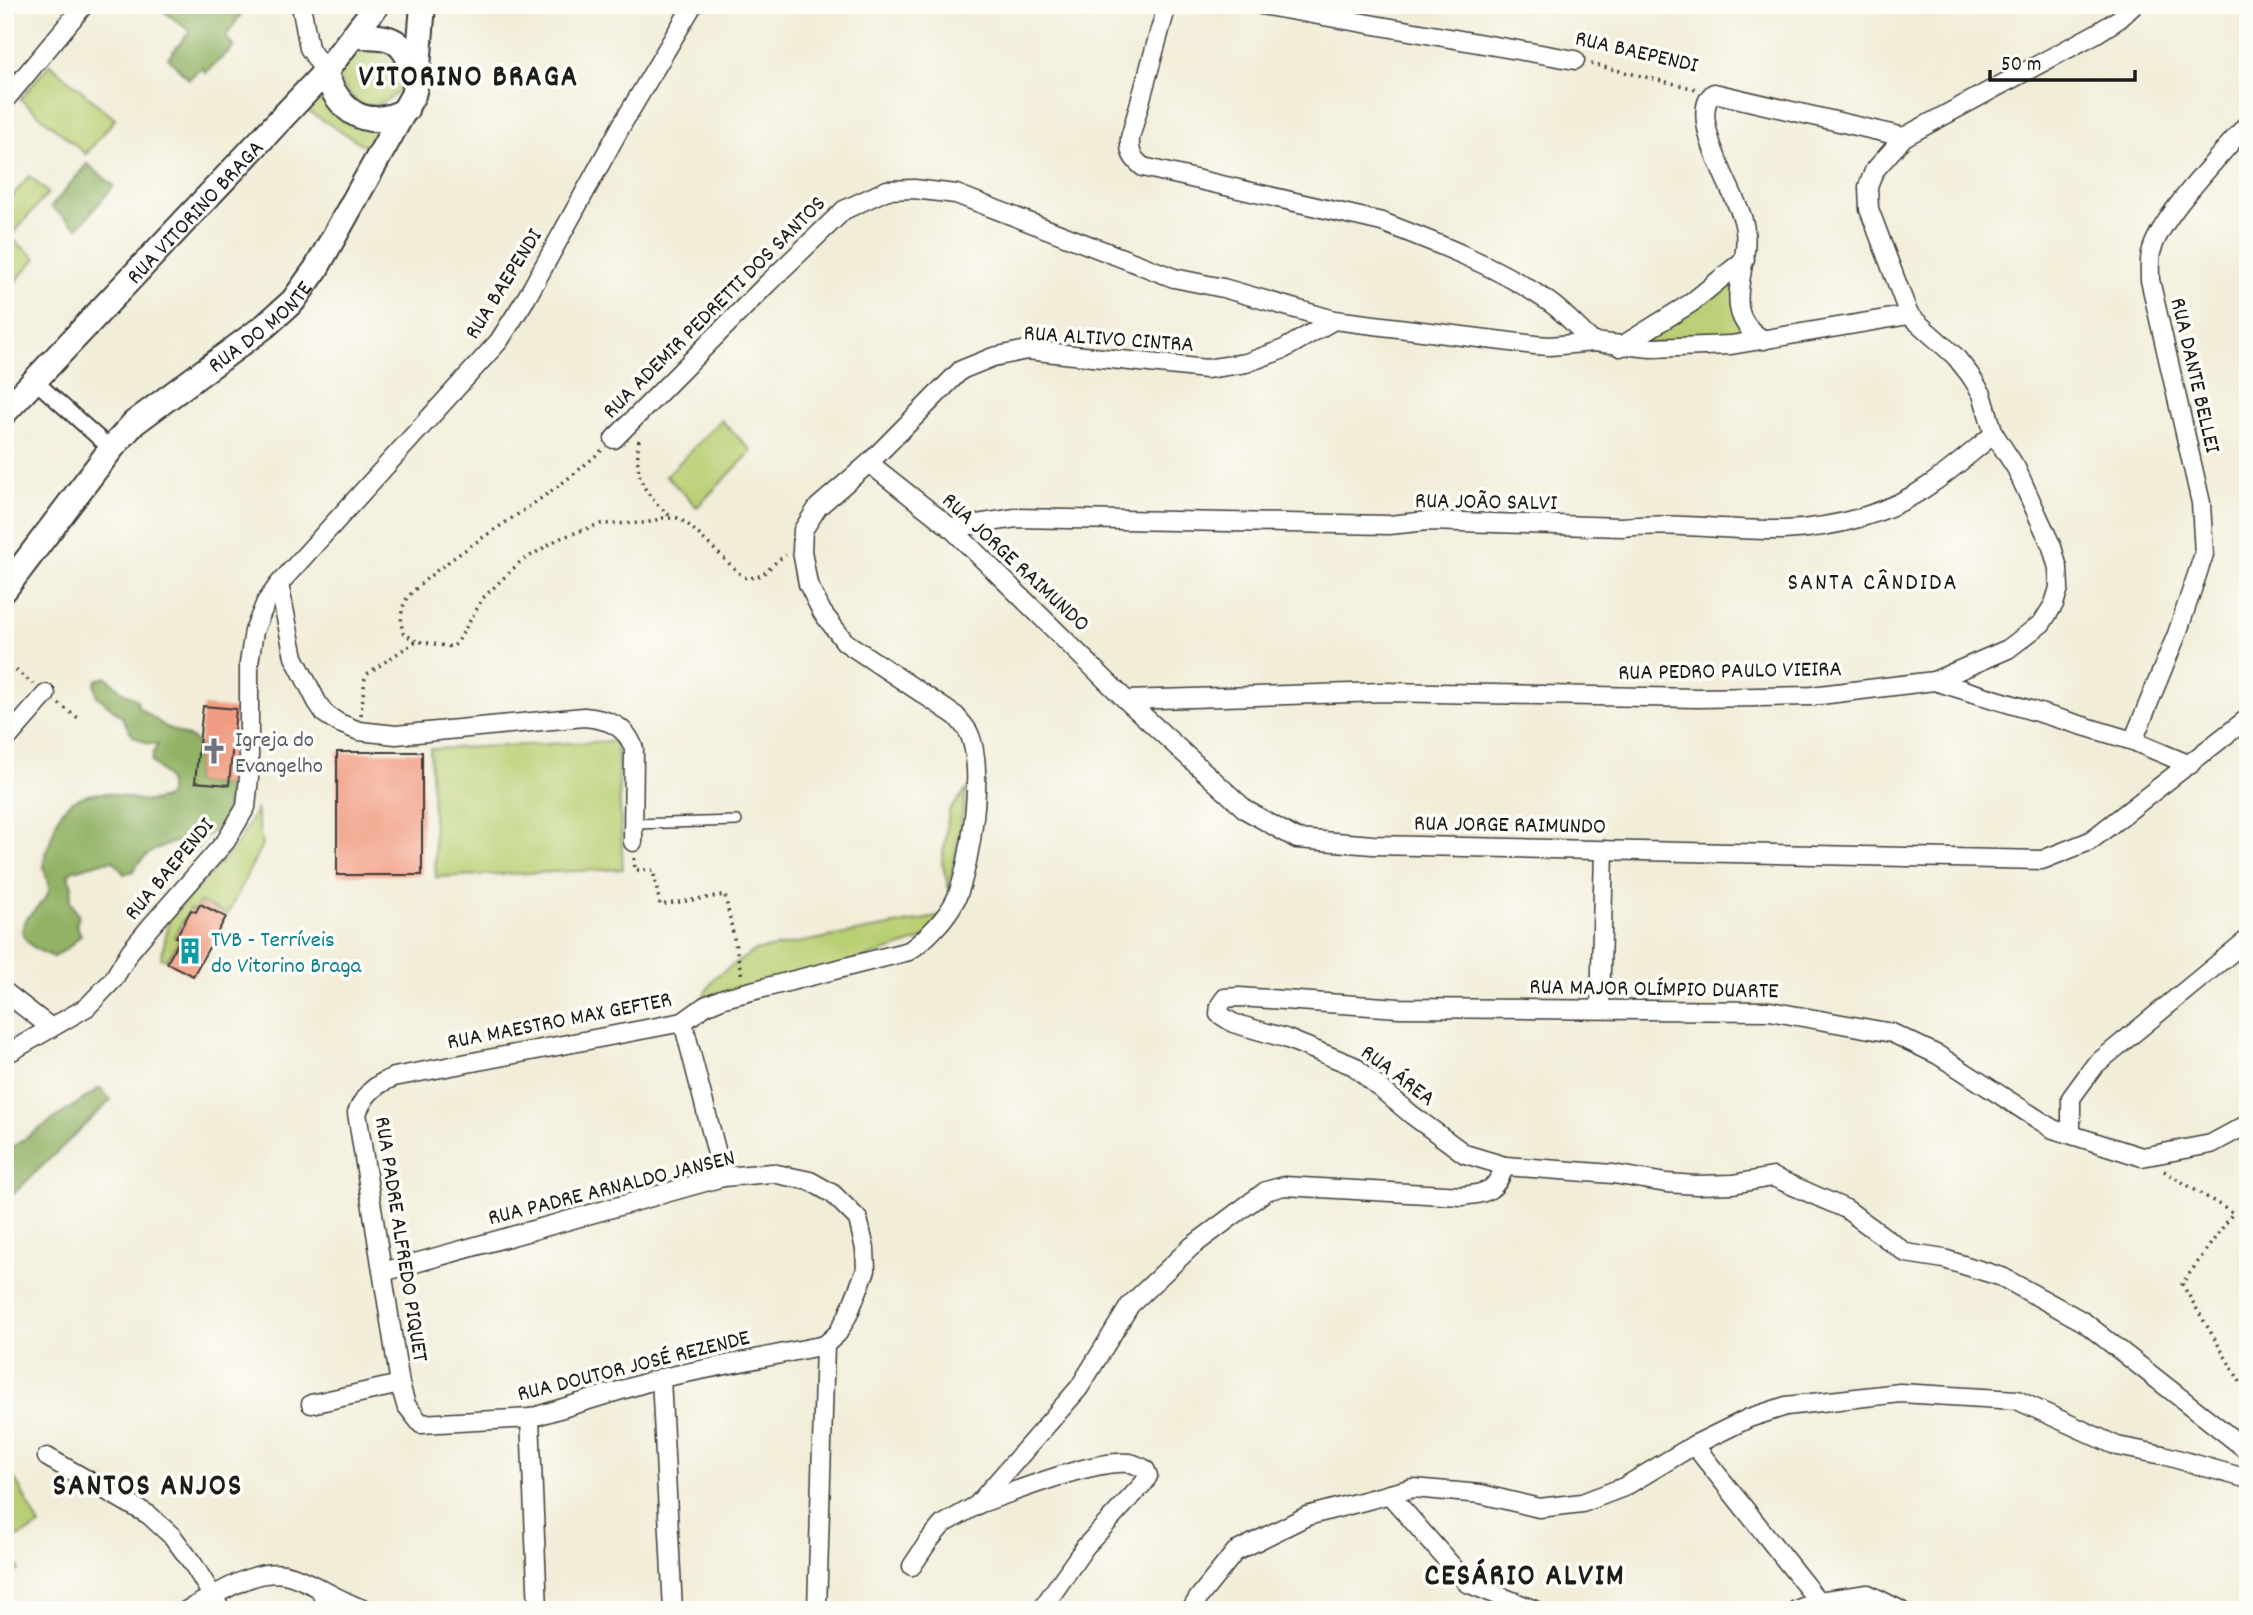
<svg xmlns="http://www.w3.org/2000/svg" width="2253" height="1615" font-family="Dekko,sans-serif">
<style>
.green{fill:#b9cf73;stroke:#6a7648;stroke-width:2}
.forest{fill:#92b265;stroke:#576740;stroke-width:2}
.building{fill:#f19c82}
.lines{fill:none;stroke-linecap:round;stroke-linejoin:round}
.service-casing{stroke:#3c3b38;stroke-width:12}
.pedestrian-casing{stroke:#3c3b38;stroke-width:18}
.minor-casing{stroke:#3c3b38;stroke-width:21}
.secondary-casing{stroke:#3c3b38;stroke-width:28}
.path{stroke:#3c3b38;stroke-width:3.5;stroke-dasharray:2 5;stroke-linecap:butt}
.service{stroke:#fff;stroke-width:9}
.pedestrian{stroke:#fff;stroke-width:14}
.minor{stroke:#fff;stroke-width:18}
.secondary{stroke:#fff;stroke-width:24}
.labels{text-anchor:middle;stroke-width:7;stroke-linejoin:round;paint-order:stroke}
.street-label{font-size:23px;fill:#1c1c1c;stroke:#fdfcf7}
.worship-label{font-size:23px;fill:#5b616d;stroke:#fdfcf7;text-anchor:start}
.culture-label{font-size:23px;fill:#0d838f;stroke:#fdfcf7;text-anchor:start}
.neighbourhood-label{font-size:24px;letter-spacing:2px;fill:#1c1c1c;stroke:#fdfcf7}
.district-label{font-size:30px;font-weight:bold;letter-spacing:2px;fill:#1c1c1c;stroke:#fdfcf7}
</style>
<rect width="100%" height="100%" fill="#fdfcf7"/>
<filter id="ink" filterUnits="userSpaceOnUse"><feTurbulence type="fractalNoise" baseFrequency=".0143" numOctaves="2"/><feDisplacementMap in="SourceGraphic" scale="14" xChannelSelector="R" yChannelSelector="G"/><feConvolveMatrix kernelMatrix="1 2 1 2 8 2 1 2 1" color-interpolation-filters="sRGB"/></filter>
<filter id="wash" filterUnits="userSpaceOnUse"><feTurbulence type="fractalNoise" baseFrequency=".00686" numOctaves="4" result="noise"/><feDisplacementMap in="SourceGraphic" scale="28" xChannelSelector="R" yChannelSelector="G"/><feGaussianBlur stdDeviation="1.57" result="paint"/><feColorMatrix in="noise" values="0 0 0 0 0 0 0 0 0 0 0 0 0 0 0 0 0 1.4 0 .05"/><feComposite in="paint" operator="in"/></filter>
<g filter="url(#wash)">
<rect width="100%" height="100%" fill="#f2edd8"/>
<g class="green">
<path d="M 366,44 L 393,53 C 396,59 400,64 401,70 C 408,95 380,108 360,105 C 354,98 345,91 341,83 C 331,65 353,50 366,44 Z"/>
<path d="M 50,64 L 115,119 L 86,154 L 20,99 Z"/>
<path d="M 327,84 L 389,122 L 378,154 L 298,105 Z"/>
<path d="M 30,176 L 48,193 L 10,237 L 36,258 L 5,293 L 5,204 Z"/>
<path d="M 1732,280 L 1745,335 L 1645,344 L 1644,337 Z"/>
<path d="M 721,420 L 752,451 L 697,507 L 666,476 Z"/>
<path d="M 617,741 L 623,869 L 436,877 L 430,749 Z"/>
<path d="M 967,789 L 949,889 L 942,863 L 949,811 Z"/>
<path d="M 256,810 L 262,845 L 227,915 L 200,902 L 195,911 L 190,909 L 174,937 L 179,940 L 167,960 L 161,958 L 170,918 L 236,846 Z"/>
<path d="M 943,916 L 927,938 L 693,1013 L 715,977 L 754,951 Z"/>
<path d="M 15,1479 L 40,1526 L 5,1543 L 5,1484 Z"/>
<path d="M 5,1543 L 19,1570 L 5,1577 Z"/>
</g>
<g class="forest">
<path d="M 155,5 L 246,5 L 246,6 L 226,37 L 234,47 L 205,73 L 202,67 L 189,79 L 168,58 L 190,31 Z"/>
<path d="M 87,164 L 114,186 L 78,228 L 51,207 Z"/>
<path d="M 107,677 L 120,690 L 137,700 L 138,707 L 166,727 L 193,739 L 199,746 L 195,782 L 229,785 L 228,803 L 220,825 L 204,839 L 200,847 L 194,851 L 179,841 C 161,846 143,853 133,871 L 124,874 L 114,861 L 102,862 L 71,871 L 68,876 L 72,886 L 70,901 L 79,917 L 76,924 L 81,935 L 69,947 L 54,957 C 42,952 30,948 24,936 C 16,918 45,906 49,891 C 50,883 44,874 44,865 C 44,855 48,849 51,839 C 56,823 58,809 75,800 C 114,779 137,813 168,796 C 173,780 163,773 152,762 L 153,754 L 158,744 L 149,744 L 133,736 L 121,716 L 97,696 L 95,686 L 96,680 Z"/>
<path d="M 100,1088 L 111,1100 L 5,1202 L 5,1152 Z"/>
</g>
<g id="blocks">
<g class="building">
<path d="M 203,706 L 236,709 L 229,785 L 195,782 Z"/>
<rect x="337" y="752" width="85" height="123"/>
<path d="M 200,904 L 226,917 L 193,976 L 167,963 L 180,939 L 176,937 L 191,910 L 196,912 Z"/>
</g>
</g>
</g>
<g filter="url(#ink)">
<use href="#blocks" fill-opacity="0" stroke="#3c3b38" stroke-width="2"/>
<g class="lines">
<g class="service-casing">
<g id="service">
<path d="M 633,824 L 737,821"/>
<path d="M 315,1589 L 323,1610"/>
</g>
</g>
<g class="pedestrian-casing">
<path id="pedestrian" d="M 35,381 L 111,449"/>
</g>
<g class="minor-casing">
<g id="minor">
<path d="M 301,5 L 309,48 L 325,72"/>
<path d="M 1167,5 L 1130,138 C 1129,152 1132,158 1143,167 L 1382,222 C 1439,244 1499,267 1549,302 C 1565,313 1578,329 1593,342"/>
<path d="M 1261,5 L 1575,60"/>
<path d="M 5,100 L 84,5"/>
<path d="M 1764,340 C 1712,310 1758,263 1742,217 C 1734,191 1686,114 1714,93 L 1904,137"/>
<path d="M 1620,347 L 1691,303 L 1745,259"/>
<path d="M 614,439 L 768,283 L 844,210 L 887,190 L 914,189 L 956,194 L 1174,278 L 1223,288 L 1334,320 L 1535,345 L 1550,346 L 1593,342 L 1651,348 L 1731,345 L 1909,315"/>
<path d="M 869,463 L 951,528 L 1126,700 L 1246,810 L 1297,839 L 1373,845 L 2042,860 L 2090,841 L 2248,718"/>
<path d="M 951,528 L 1016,518 L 1389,525 L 1428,521 L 1622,527 C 1676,522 1730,531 1784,530 C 1835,528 1889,514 1931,484 C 1953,469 1973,451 1994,434"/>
<path d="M 279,584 L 294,657 L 317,702 L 325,714 L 339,723 L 359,731 L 396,735 L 584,717 C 607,719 626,725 634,749 L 633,842"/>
<path d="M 1934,681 L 2133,741 L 2190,765"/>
<path d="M 1126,700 L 1384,692 L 1697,698 L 1812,696 L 1934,681 L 2008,649 L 2042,623 L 2054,604 L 2059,588 L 2058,568 L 2052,547 L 2016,468 L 1994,434 L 1982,394 L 1970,375 L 1955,356 L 1909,315 L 1869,209 L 1868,187 L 1874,171 L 1904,137 L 2097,33 L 2119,19 L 2134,5"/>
<path d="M 5,741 L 46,694"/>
<path d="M 2133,741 L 2177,634 L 2204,554 L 2201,503 L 2150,280 C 2150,271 2149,261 2151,253 C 2159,218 2223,153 2248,123"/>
<path d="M 5,992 L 50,1027"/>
<path d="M 1600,1009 L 1604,850"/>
<path d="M 683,1022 L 723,1177"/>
<path d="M 5,1055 L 87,1007 L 113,980 L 131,950 L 151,926 L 226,841 L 246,807 L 249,777 L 249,663 L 254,631 L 266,602 L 279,584 L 499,341 L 527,297 L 624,121 L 693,5"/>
<path d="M 2248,1124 L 2211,1144 L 2142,1157 L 2053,1129 L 1938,1055 L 1892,1033 L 1770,1011 L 1399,1008 L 1239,997 L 1225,998 L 1220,1005 L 1219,1014 L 1233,1023 L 1285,1038 L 1354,1066 L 1412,1115 L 1465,1154 L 1505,1166 L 1613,1174 L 1666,1183 L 1697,1185 L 1733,1184 L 1773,1177 L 1846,1209 L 1906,1253 L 1944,1259 L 2002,1277 L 2084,1322 L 2248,1451"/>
<path d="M 2071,1133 L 2071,1098 L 2095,1065 L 2248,939"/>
<path d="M 383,1272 L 723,1177 L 772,1173 L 810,1181 L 833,1194 L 858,1219 L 865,1249 L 866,1270 L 848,1315 L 838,1333 L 825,1345 L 817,1610"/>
<path d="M 661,1378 L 673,1610"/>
<path d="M 400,1384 L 357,1113 C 365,1094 374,1085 394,1077 L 683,1022 L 705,1006 L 724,998 L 909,951 C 926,939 947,918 956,899 C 971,864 985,768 969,733 C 966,727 960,721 956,716 L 845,642 L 822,612 L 808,584 L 802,551 L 803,530 L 818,507 L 869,463 L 961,370 L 993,357 L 1027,350 L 1206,369 L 1246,363 L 1284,349 L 1334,320"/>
<path d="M 311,1404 L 400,1384 L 406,1405 L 421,1424 L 530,1418 L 661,1378 L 825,1345"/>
<path d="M 530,1418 L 538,1610"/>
<path d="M 1694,1445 L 1818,1601"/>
<path d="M 47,1457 L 149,1515 L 173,1537 L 193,1564 L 221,1610"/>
<path d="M 1389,1494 L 1467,1583 L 1535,1610"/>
<path d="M 978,1504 C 1015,1492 1093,1459 1130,1463 C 1135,1464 1140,1467 1145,1469 L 1148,1476 L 1144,1483 L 1085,1547 L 1041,1610"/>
<path d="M 912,1566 L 928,1542 L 942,1525 L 977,1505 L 1079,1388 L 1130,1305 L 1191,1247 L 1266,1191 L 1284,1186 L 1462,1196 C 1489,1193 1495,1191 1505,1166"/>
<path d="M 187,1610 C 218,1595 257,1564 292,1576 C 318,1585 340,1602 366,1610"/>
<path d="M 1191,1610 L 1199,1597 L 1235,1552 L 1307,1516 L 1413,1488 L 1481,1494 L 1539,1508 L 1582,1503 L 1624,1487 L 1694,1445 L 1749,1418 L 1786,1406 L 1900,1393 L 2017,1400 L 2117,1446 L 2163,1455 L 2248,1479"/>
<path d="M 1796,1610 L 1818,1601 L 1868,1594 L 1900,1610"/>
</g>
</g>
<g class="secondary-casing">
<g id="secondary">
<path d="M 353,36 C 395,36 403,38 417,79"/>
<path d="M 325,72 C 339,112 366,132 406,110"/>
<path id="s1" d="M 5,412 L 325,72 L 377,5"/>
<path id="s2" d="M 5,589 L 111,449 L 134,423 L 265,326 L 293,301 L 316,269 L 413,95 L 417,79 L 423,5"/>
</g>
</g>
<g class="path">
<path d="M 1591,64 L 1696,89"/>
<path d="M 639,440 C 634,479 643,492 671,517"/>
<path d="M 416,641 L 403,633 C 400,622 401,605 408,597 C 427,575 461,553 485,536 C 526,509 566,483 602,450"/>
<path d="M 5,661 L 33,684"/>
<path d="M 59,704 L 81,720"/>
<path d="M 361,715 L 365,678 L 367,674 L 416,641 L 452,647 L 457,643 L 483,598 L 519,563 L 558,539 L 600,524 L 646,523 L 663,518 L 678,518 L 690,526 L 743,577 C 767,581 767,565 786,555"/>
<path d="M 634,858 L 635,870 L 653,870 L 660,905 L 725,895 L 742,976"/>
<path d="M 2164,1171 L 2233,1213 L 2182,1284 L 2248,1395"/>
</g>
<use href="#service" class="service"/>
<use href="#pedestrian" class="pedestrian"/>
<use href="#minor" class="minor"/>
<use href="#secondary" class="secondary"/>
</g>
</g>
<defs>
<g id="church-bare" transform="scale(2.1)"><path d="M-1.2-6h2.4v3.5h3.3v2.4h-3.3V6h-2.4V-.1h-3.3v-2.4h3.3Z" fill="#6b7280" stroke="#fdfcf7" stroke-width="2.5" paint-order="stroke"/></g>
<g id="building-bare" transform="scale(2.1)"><path d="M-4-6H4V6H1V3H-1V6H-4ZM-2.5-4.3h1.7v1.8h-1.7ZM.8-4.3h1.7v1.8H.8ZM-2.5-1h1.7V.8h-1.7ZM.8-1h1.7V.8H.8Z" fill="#0f9aa8" stroke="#fdfcf7" stroke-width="2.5" paint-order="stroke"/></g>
</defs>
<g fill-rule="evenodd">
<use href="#church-bare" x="214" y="751"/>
<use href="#building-bare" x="190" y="951"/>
</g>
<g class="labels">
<g class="street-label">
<text transform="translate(1637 50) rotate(13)" y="8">RUA BAEPENDI</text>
<text dy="8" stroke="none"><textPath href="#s1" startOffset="276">RUA VITORINO BRAGA</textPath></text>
<text transform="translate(502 283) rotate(-58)" y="8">RUA BAEPENDI</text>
<text transform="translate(713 306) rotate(-45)" y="8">RUA ADEMIR PEDRETTI DOS SANTOS</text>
<text dy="8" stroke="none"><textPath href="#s2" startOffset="369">RUA DO MONTE</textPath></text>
<text transform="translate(1109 337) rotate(4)" y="8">RUA ALTIVO CINTRA</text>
<text transform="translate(2197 375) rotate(77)" y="8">RUA DANTE BELLEI</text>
<text transform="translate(1486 500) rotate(1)" y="8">RUA JOÃO SALVI</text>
<text transform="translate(1017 561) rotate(43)" y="8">RUA JORGE RAIMUNDO</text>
<text transform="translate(1730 669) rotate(-1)" y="8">RUA PEDRO PAULO VIEIRA</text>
<text transform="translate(1510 823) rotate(1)" y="8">RUA JORGE RAIMUNDO</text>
<text transform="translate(168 868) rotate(-50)" y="8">RUA BAEPENDI</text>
<text transform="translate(1654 987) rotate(1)" y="8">RUA MAJOR OLÍMPIO DUARTE</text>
<text transform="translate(559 1019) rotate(-11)" y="8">RUA MAESTRO MAX GEFTER</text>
<text transform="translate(1399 1074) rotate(37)" y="8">RUA ÁREA</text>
<text transform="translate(611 1186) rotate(-14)" y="8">RUA PADRE ARNALDO JANSEN</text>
<text transform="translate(403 1239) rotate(81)" y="8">RUA PADRE ALFREDO PIQUET</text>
<text transform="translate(633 1364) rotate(-14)" y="8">RUA DOUTOR JOSÉ REZENDE</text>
</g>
<g class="worship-label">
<text x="235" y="746">Igreja do<tspan x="235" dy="26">Evangelho</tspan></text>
</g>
<g class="culture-label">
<text x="211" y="946">TVB - Terríveis<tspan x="211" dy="26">do Vitorino Braga</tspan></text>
</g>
<g class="neighbourhood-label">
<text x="1873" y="589">SANTA CÂNDIDA</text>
</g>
<g class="district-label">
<text x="469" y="85">VITORINO BRAGA</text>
<text x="148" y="1494">SANTOS ANJOS</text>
<text x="1525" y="1584">CESÁRIO ALVIM</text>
</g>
</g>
<rect width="2253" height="1615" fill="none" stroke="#fdfcf7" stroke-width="28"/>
<path d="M1990 70v10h145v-10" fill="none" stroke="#1c1c1c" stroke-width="3.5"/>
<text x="2001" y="70" font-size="21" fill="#1c1c1c" stroke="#fdfcf7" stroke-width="5" paint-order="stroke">50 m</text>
</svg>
